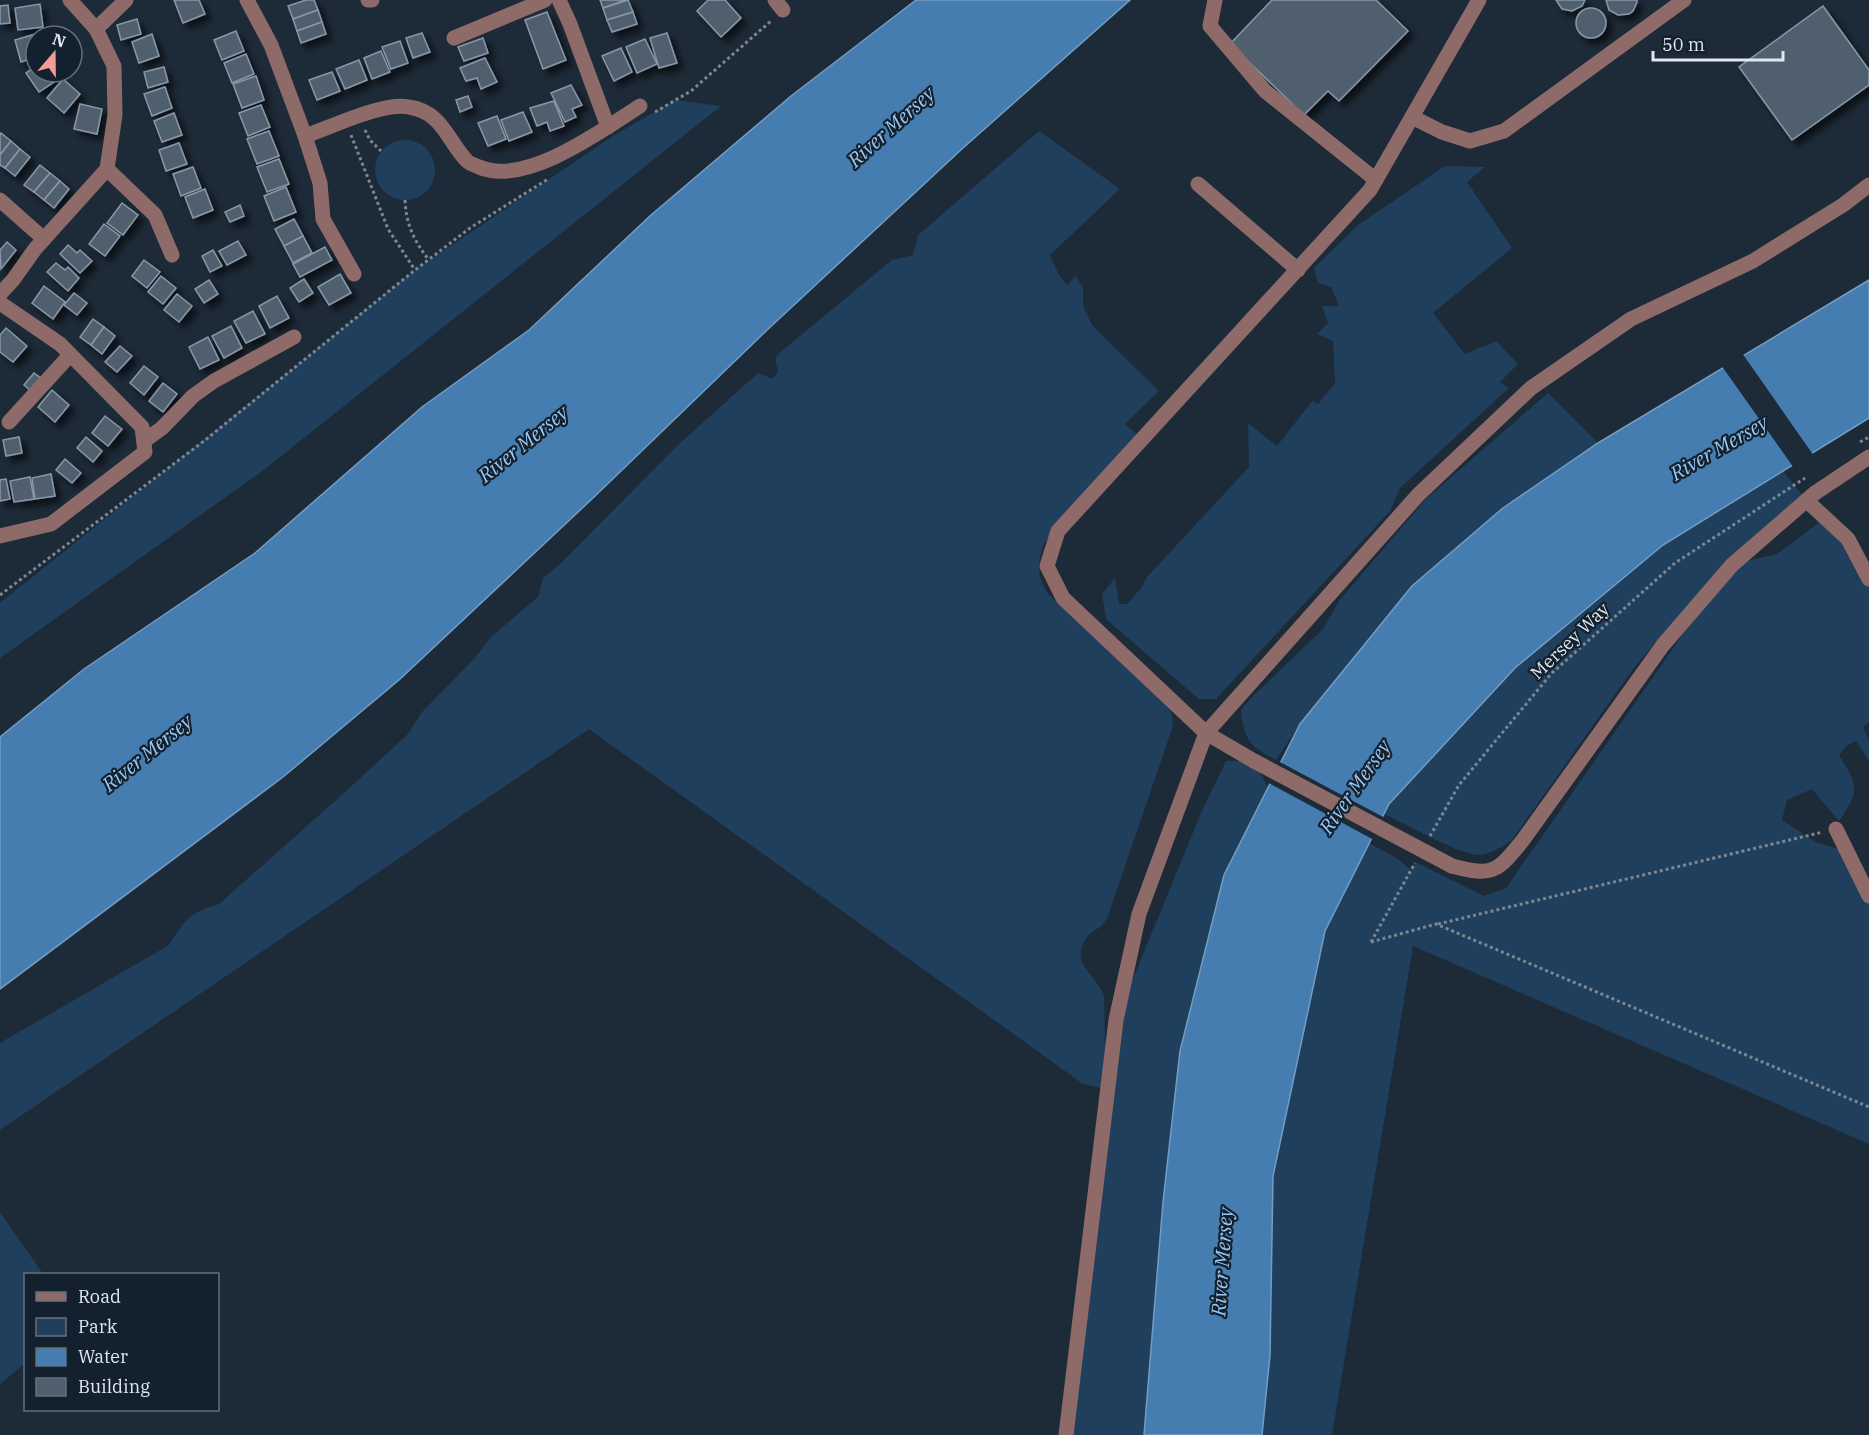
<svg xmlns="http://www.w3.org/2000/svg" width="1869" height="1435" font-family="'IBM Plex Serif',serif">
<style>
.green{fill:#203f5d}
.water{fill:#457db1;stroke:#739dc4;stroke-width:1.5}
.pier{fill:#1d2a37}
.building{fill:#505e6d;stroke:#8898a8;stroke-width:1.5;filter:url(#shadow)}
.lines{fill:none;stroke-linecap:round;stroke-linejoin:round}
.path{stroke:#7c8792;stroke-width:3;stroke-dasharray:3 3;stroke-linecap:butt}
.minor{stroke:#8e6b68;stroke-width:15}
.minor-bridge{stroke:#8e6b68;stroke-width:15}
.labels{text-anchor:middle;stroke-width:4.5;stroke-linejoin:round;paint-order:stroke}
.street-label{font-size:18px;fill:#dfe8f1;stroke:#13202d}
.water-label{font-size:20px;font-style:italic;fill:#9cc9f5;stroke:#13202d}
</style>
<defs>
<filter id="shadow"><feDropShadow dx="5.5" dy="5.5" stdDeviation="3" flood-color="#0009"/></filter>
</defs>
<rect width="100%" height="100%" fill="#1d2a37"/>
<g class="green">
<path d="M 675,100 L 721,106 L 265,469 L 0,658 L 0,603 L 415,270 L 613,136 Z"/>
<path d="M 1039,131 L 1120,189 L 1050,255 L 1058,273 L 1067,285 L 1076,276 L 1083,288 L 1083,305 L 1092,325 L 1159,391 L 1125,424 L 1138,435 L 1044,543 C 1037,562 1037,577 1048,594 L 1164,699 L 1172,715 L 1173,726 L 1108,916 C 1100,932 1092,928 1085,940 C 1070,964 1097,976 1104,995 L 1106,1089 L 1083,1084 L 589,729 L 0,1130 L 0,1043 L 169,945 C 186,918 189,913 219,904 L 345,792 L 408,734 L 422,712 L 474,659 L 491,637 L 538,597 L 543,578 L 561,563 L 679,444 L 758,373 L 773,379 L 778,371 L 775,360 L 778,354 L 892,260 L 913,255 L 918,235 Z"/>
<circle cx="405" cy="170" r="30"/>
<path d="M 1445,166 L 1485,167 L 1467,182 L 1512,248 L 1433,313 L 1465,354 L 1496,341 L 1518,364 L 1500,382 L 1509,388 L 1400,488 L 1390,511 L 1216,699 L 1199,699 L 1106,619 L 1102,594 L 1115,578 L 1119,604 L 1127,604 L 1141,588 L 1147,577 L 1249,467 L 1248,423 L 1277,446 L 1312,401 L 1318,404 L 1335,383 L 1333,341 L 1317,334 L 1328,323 L 1322,306 L 1339,306 L 1331,287 L 1318,283 L 1314,268 L 1358,225 Z"/>
<path d="M 1548,393 L 1598,443 L 1503,508 L 1412,586 L 1300,724 L 1276,760 C 1250,746 1244,741 1241,710 L 1251,698 L 1323,629 L 1339,601 L 1426,499 Z"/>
<path d="M 1783,471 L 1807,501 L 1734,564 L 1777,554 L 1825,518 L 1869,579 L 1869,723 L 1863,727 L 1869,740 L 1869,761 L 1856,741 L 1846,746 L 1839,755 C 1859,788 1860,789 1839,821 L 1812,789 L 1787,800 L 1782,820 L 1815,842 L 1846,851 L 1869,896 L 1869,1144 L 1413,946 L 1332,1435 L 1262,1435 L 1270,1355 L 1273,1177 L 1325,931 L 1369,843 L 1398,859 L 1411,870 L 1415,862 L 1484,896 L 1506,888 L 1729,568 L 1671,625 L 1633,669 L 1512,840 C 1503,846 1490,855 1478,855 C 1456,853 1406,824 1384,814 L 1389,804 L 1515,668 L 1663,545 Z"/>
<path d="M 1226,761 L 1254,761 L 1268,788 L 1224,875 L 1180,1051 L 1163,1202 L 1144,1435 L 1066,1435 L 1116,1020 L 1201,813 Z"/>
<path d="M 0,1212 L 43,1274 L 26,1274 L 25,1363 L 0,1384 Z"/>
</g>
<g class="water">
<path d="M 916,0 L 1130,0 L 963,148 L 766,331 L 593,498 L 399,680 L 283,777 L 0,989 L 0,737 L 84,669 L 255,553 L 422,407 L 529,330 L 651,215 L 791,96 Z"/>
<path d="M 1869,280 L 1869,418 L 1663,545 L 1515,668 L 1389,804 L 1325,931 L 1273,1176 L 1270,1355 L 1262,1435 L 1144,1435 L 1163,1202 L 1180,1051 L 1224,875 L 1300,724 L 1412,586 L 1503,508 L 1598,443 Z"/>
</g>
<g class="pier">
<path d="M 1742,353 L 1814,456 L 1794,468 L 1721,365 Z"/>
<path d="M 1278,761 L 1385,818 L 1374,840 L 1267,782 Z"/>
</g>
<g class="building">
<path d="M 174,0 L 199,0 L 205,14 L 183,23 Z"/>
<path d="M 306,0 L 314,0 L 318,10 L 293,19 L 288,6 Z"/>
<path d="M 600,0 L 626,0 L 603,8 Z"/>
<path d="M 628,0 L 633,12 L 607,20 L 603,8 Z"/>
<path d="M 708,0 L 725,0 L 741,18 L 721,37 L 697,11 Z"/>
<path d="M 1272,0 L 1376,0 L 1408,31 L 1339,101 L 1328,91 L 1304,115 L 1230,44 Z"/>
<path d="M 1585,0 L 1582,6 L 1572,11 L 1562,9 L 1556,0 Z"/>
<path d="M 1606,0 L 1637,0 L 1637,2 L 1633,11 L 1629,14 L 1618,15 L 1609,10 Z"/>
<path d="M 40,4 L 43,27 L 18,30 L 15,8 Z"/>
<path d="M 8,5 L 10,23 L 0,24 L 0,6 Z"/>
<path d="M 1823,6 L 1869,70 L 1869,85 L 1792,140 L 1739,67 Z"/>
<circle cx="1591" cy="23" r="15"/>
<path d="M 318,10 L 322,22 L 297,31 L 293,19 Z"/>
<path d="M 547,12 L 566,60 L 543,69 L 525,20 Z"/>
<path d="M 633,12 L 637,24 L 612,32 L 607,20 Z"/>
<path d="M 137,19 L 141,34 L 121,40 L 117,25 Z"/>
<path d="M 322,22 L 326,34 L 301,43 L 297,31 Z"/>
<path d="M 236,31 L 244,51 L 222,60 L 214,40 Z"/>
<path d="M 39,33 L 40,36 L 36,36 L 36,57 L 21,62 L 15,40 Z"/>
<path d="M 422,33 L 430,52 L 413,58 L 406,38 Z"/>
<path d="M 667,33 L 677,63 L 659,68 L 650,38 Z"/>
<path d="M 152,34 L 159,56 L 139,63 L 132,42 Z"/>
<path d="M 483,38 L 488,53 L 464,61 L 458,47 Z"/>
<path d="M 645,39 L 657,64 L 637,73 L 626,47 Z"/>
<path d="M 400,41 L 408,63 L 391,69 L 382,47 Z"/>
<path d="M 621,48 L 632,72 L 614,81 L 602,56 Z"/>
<path d="M 381,51 L 390,72 L 372,79 L 364,58 Z"/>
<path d="M 246,54 L 254,74 L 232,83 L 224,63 Z"/>
<path d="M 485,58 L 497,82 L 481,89 L 477,78 L 466,81 L 460,68 Z"/>
<path d="M 359,60 L 367,80 L 345,89 L 336,69 Z"/>
<path d="M 36,66 L 36,72 L 56,72 L 60,78 L 39,92 L 26,73 Z"/>
<path d="M 164,67 L 168,82 L 148,88 L 144,72 Z"/>
<path d="M 332,72 L 340,91 L 317,100 L 309,80 Z"/>
<path d="M 256,76 L 264,100 L 242,108 L 233,84 Z"/>
<path d="M 63,79 L 80,94 L 64,113 L 47,98 Z"/>
<path d="M 571,85 L 582,105 L 572,109 L 576,117 L 565,122 L 551,93 Z"/>
<path d="M 165,87 L 172,108 L 152,116 L 144,94 Z"/>
<path d="M 468,96 L 472,107 L 460,112 L 456,100 Z"/>
<path d="M 554,101 L 564,126 L 550,131 L 547,122 L 537,126 L 530,108 Z"/>
<path d="M 80,104 L 102,109 L 97,134 L 74,129 Z"/>
<path d="M 261,105 L 270,127 L 248,136 L 239,113 Z"/>
<path d="M 523,112 L 532,132 L 509,141 L 501,120 Z"/>
<path d="M 174,113 L 182,135 L 162,142 L 154,121 Z"/>
<path d="M 497,116 L 506,139 L 488,146 L 478,123 Z"/>
<path d="M 269,131 L 279,156 L 257,164 L 247,139 Z"/>
<path d="M 1,133 L 11,141 L 0,155 L 0,135 Z"/>
<path d="M 11,141 L 20,149 L 5,168 L 0,165 L 0,155 Z"/>
<path d="M 179,143 L 187,164 L 166,171 L 159,150 Z"/>
<path d="M 20,149 L 30,157 L 15,176 L 5,168 Z"/>
<path d="M 279,159 L 289,184 L 267,192 L 257,167 Z"/>
<path d="M 40,165 L 50,173 L 34,192 L 24,185 Z"/>
<path d="M 193,167 L 201,188 L 181,196 L 173,174 Z"/>
<path d="M 50,173 L 60,181 L 44,200 L 34,192 Z"/>
<path d="M 60,181 L 69,189 L 54,208 L 44,200 Z"/>
<path d="M 286,187 L 296,212 L 274,221 L 264,196 Z"/>
<path d="M 205,189 L 213,210 L 193,218 L 185,197 Z"/>
<path d="M 122,203 L 138,215 L 123,235 L 107,223 Z"/>
<path d="M 240,205 L 244,216 L 230,222 L 225,212 Z"/>
<path d="M 294,219 L 303,236 L 284,246 L 275,229 Z"/>
<path d="M 104,224 L 120,236 L 105,256 L 89,244 Z"/>
<path d="M 303,236 L 312,253 L 293,263 L 284,246 Z"/>
<path d="M 238,241 L 246,255 L 227,265 L 219,251 Z"/>
<path d="M 7,242 L 16,250 L 1,269 L 0,250 Z"/>
<path d="M 68,245 L 77,253 L 80,250 L 92,261 L 80,273 L 60,254 Z"/>
<path d="M 325,247 L 332,260 L 300,277 L 293,264 Z"/>
<path d="M 213,250 L 222,266 L 210,272 L 202,256 Z"/>
<path d="M 144,260 L 160,272 L 147,288 L 132,276 Z"/>
<path d="M 56,263 L 65,270 L 68,267 L 79,278 L 68,291 L 47,272 Z"/>
<path d="M 340,274 L 351,293 L 329,305 L 318,287 Z"/>
<path d="M 161,276 L 176,288 L 163,304 L 148,292 Z"/>
<path d="M 304,279 L 313,293 L 299,302 L 290,288 Z"/>
<path d="M 209,280 L 218,294 L 204,303 L 195,289 Z"/>
<path d="M 44,286 L 65,302 L 53,319 L 32,303 Z"/>
<path d="M 74,293 L 87,303 L 77,315 L 64,305 Z"/>
<path d="M 177,294 L 192,306 L 179,322 L 164,310 Z"/>
<path d="M 277,296 L 289,318 L 270,328 L 259,306 Z"/>
<path d="M 253,311 L 265,334 L 246,343 L 234,321 Z"/>
<path d="M 93,319 L 104,327 L 91,345 L 80,337 Z"/>
<path d="M 231,326 L 242,348 L 224,358 L 212,336 Z"/>
<path d="M 104,327 L 115,336 L 102,354 L 91,345 Z"/>
<path d="M 6,328 L 27,346 L 13,362 L 0,352 L 0,335 Z"/>
<path d="M 208,337 L 219,360 L 200,369 L 189,347 Z"/>
<path d="M 120,346 L 132,356 L 117,372 L 105,362 Z"/>
<path d="M 144,366 L 158,377 L 144,395 L 130,383 Z"/>
<path d="M 34,373 L 42,379 L 32,392 L 24,385 Z"/>
<path d="M 163,383 L 177,394 L 163,412 L 149,401 Z"/>
<path d="M 52,390 L 69,405 L 55,422 L 38,407 Z"/>
<path d="M 105,416 L 122,429 L 108,446 L 92,433 Z"/>
<path d="M 19,437 L 22,453 L 6,456 L 3,440 Z"/>
<path d="M 86,437 L 102,451 L 93,462 L 77,448 Z"/>
<path d="M 65,459 L 81,473 L 72,483 L 56,470 Z"/>
<path d="M 51,474 L 55,496 L 35,499 L 32,478 Z"/>
<path d="M 30,477 L 34,499 L 14,502 L 10,481 Z"/>
<path d="M 6,479 L 10,499 L 0,501 L 0,480 Z"/>
</g>
<g class="lines">
<g class="path">
<path d="M 655,112 L 691,91 L 772,20"/>
<path d="M 365,130 L 370,140 L 381,151"/>
<path d="M 351,135 L 388,229 L 415,270"/>
<path d="M 405,200 C 406,224 414,241 429,260"/>
<path d="M 1860,442 L 1869,437"/>
<path d="M 0,595 L 204,441 L 415,270 L 470,228 L 548,179"/>
<path d="M 1430,836 L 1459,785 L 1551,674 L 1675,563 L 1805,478"/>
<path d="M 1438,924 L 1823,832"/>
<path d="M 1371,942 L 1415,863"/>
<path d="M 1371,942 L 1436,924 L 1869,1107"/>
</g>
<g class="minor">
<path d="M 247,0 L 271,45 L 305,136 L 320,183 L 323,219 L 354,274"/>
<path d="M 368,0 L 372,0"/>
<path d="M 559,0 L 570,24 L 608,127"/>
<path d="M 775,0 L 783,10"/>
<path d="M 1215,0 L 1210,26 L 1265,91 L 1376,180"/>
<path d="M 96,29 L 126,0"/>
<path d="M 454,38 L 545,0"/>
<path d="M 1412,117 L 1442,132 L 1470,141 L 1504,131 L 1684,0"/>
<path d="M 305,136 C 332,127 382,102 409,107 C 443,112 448,142 467,161 C 470,164 475,165 479,167 C 525,187 601,131 640,106"/>
<path d="M 107,169 L 155,215 L 172,255"/>
<path d="M 1198,184 L 1298,270"/>
<path d="M 0,200 L 44,239"/>
<path d="M 0,294 L 13,280 L 35,249 L 107,169 L 115,115 L 114,66 L 96,29 L 70,0"/>
<path d="M 0,303 L 60,344 L 142,427 L 145,452 L 51,524 L 0,536"/>
<path d="M 9,422 L 70,355"/>
<path d="M 144,441 L 162,428 L 193,396 L 214,381 L 294,337"/>
<path d="M 1807,501 L 1848,539 L 1869,579"/>
<path d="M 1254,761 L 1206,733 L 1063,598 L 1047,566 L 1058,531 L 1370,190 L 1479,0"/>
<path d="M 1836,829 L 1869,896"/>
<path d="M 1452,866 C 1493,877 1497,872 1523,840 L 1663,645 L 1732,565 L 1815,493 L 1869,457"/>
<path d="M 1066,1435 L 1116,1020 L 1139,914 L 1206,733 L 1418,495 L 1531,388 L 1631,319 L 1753,261 L 1843,205 L 1869,185"/>
</g>
<path class="minor-bridge" d="M 1254,761 L 1452,866"/>
</g>
<g class="labels">
<g class="street-label">
<text transform="translate(1570 641) rotate(-44)" y="6">Mersey Way</text>
</g>
<g class="water-label">
<text transform="translate(891 127) rotate(-42)" y="7">River Mersey</text>
<text transform="translate(523 444) rotate(-39)" y="7">River Mersey</text>
<text transform="translate(1719 448) rotate(-30)" y="7">River Mersey</text>
<text transform="translate(147 753) rotate(-39)" y="7">River Mersey</text>
<text transform="translate(1355 787) rotate(-55)" y="7">River Mersey</text>
<text transform="translate(1222 1262) rotate(-86)" y="7">River Mersey</text>
</g>
</g>
<rect x="24" y="1273" width="195" height="138" fill="#13202d" stroke="#65707b" stroke-width="1.5"/>
<rect x="36" y="1292" width="30" height="9" fill="#8e6b68" stroke="#65707b" stroke-width="1.5"/>
<text x="78" y="1303" font-size="18" fill="#dfe8f1">Road</text>
<rect x="36" y="1318" width="30" height="18" fill="#203f5d" stroke="#65707b" stroke-width="1.5"/>
<text x="78" y="1333" font-size="18" fill="#dfe8f1">Park</text>
<rect x="36" y="1348" width="30" height="18" fill="#457db1" stroke="#65707b" stroke-width="1.5"/>
<text x="78" y="1363" font-size="18" fill="#dfe8f1">Water</text>
<rect x="36" y="1378" width="30" height="18" fill="#505e6d" stroke="#65707b" stroke-width="1.5"/>
<text x="78" y="1393" font-size="18" fill="#dfe8f1">Building</text>
<g transform="translate(54 54) rotate(20)"><circle r="28" fill="#13202d" stroke="#65707b" stroke-width="1.5"/>
<path d="M0-4.5L10 22L0 15L-10 22Z" fill="#f59b97"/>
<text y="-9" font-size="16" font-weight="bold" text-anchor="middle" fill="#dfe8f1">N</text>
</g>
<path d="M1653 51v9h130v-9" fill="none" stroke="#dfe8f1" stroke-width="3"/>
<text x="1662" y="51" font-size="18" fill="#dfe8f1" stroke="#13202d" stroke-width="4.5" paint-order="stroke">50 m</text>
</svg>
